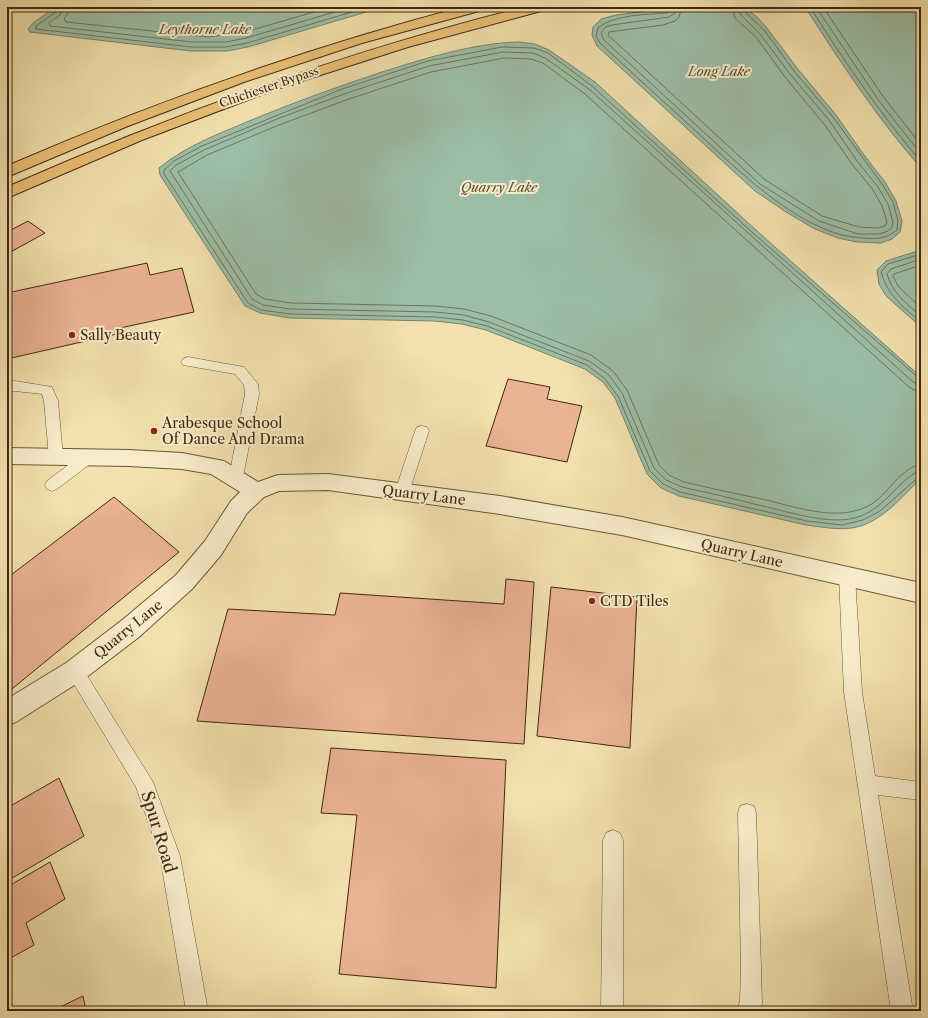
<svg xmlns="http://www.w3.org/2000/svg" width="928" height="1018" font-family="'Libre Caslon Text',serif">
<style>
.water{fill:#9cbea7;stroke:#78826a}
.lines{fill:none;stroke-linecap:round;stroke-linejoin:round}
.shore{stroke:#6f735a;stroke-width:1}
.building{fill:#eab393;stroke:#42280e}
.lane-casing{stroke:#6e5636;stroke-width:1}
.street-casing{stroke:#6e5636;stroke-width:2}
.highway-casing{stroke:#42280e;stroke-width:2}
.lane{fill:#f7ecca;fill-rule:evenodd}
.street{fill:#f7ecca;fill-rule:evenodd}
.highway{fill:#e9c077;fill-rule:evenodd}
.poi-dot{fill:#8f2418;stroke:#f7ecca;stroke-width:1.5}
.labels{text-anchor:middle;stroke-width:4;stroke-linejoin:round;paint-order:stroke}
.far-street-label{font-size:12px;fill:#42280e;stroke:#f7ecca}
.far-water-label{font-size:13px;font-style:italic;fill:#584e34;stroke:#f7ecca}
.poi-label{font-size:14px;fill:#42280e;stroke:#f7ecca;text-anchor:start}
.street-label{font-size:14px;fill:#42280e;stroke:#f7ecca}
.near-street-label{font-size:17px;fill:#42280e;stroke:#f7ecca}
</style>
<rect width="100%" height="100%" fill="#f2e1ae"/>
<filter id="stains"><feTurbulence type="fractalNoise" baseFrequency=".005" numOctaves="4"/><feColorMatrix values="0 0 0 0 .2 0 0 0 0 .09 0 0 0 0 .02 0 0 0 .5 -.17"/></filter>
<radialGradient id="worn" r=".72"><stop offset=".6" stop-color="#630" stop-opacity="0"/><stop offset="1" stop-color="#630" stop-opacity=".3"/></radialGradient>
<g class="water">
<path d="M 56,7 L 383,7 L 248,47 L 227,51 L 191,51 L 30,32 L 28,29 L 33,23 Z"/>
<path d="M 681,7 L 743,7 L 756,16 L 767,28 L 797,68 L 836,115 L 864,155 L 885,182 L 896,201 L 902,221 L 900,232 L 892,239 L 881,243 L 857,242 L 838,238 L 815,229 L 786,212 L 755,191 L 597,46 L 592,35 L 593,27 L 601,19 L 616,15 Z"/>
<path d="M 805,7 L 921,7 L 921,168 C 877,118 841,63 805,7 Z"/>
<path d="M 519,42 L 535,44 L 549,50 L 595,82 L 757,231 L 921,377 L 921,478 C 902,497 880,524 852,528 C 837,530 821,527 806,525 L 679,496 L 661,488 L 647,474 L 615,398 L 603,382 L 585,369 L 486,330 L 462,324 L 434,321 L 290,318 L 260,313 L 245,306 L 160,175 L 159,168 C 187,145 221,133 254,119 C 295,102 337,87 379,73 C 423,59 473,43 519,42 Z"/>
<path d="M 921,250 L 921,327 L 886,296 L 879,284 L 877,270 L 886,261 Z"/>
</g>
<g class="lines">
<g class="shore">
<path d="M 58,7 L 56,12 L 36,26 L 36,29 L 191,47 L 226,47 L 247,43 L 369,7"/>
<path d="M 63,7 L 60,15 L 49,23 L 50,26 L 192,42 L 226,42 L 246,38 L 352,7"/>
<path d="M 69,7 L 68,13 L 64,19 L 66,22 L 209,37 L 245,32 L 331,7"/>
<path d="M 671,7 L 670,11 L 667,13 C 644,15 616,14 598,28 L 596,36 L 600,43 C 628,69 656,95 685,121 C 730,162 800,236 863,238 C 877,239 886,239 897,230 L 898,221 L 893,202 L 882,184 L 833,117 L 794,71 L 764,30 L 744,11 L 743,7"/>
<path d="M 676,7 L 675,13 L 669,17 L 612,25 L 606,27 L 602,31 L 601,34 L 604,40 L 760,184 L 819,221 L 858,234 L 879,234 L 888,231 L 892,227 L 893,222 L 888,204 L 878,187 L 857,161 L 829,120 L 790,74 L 760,34 L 740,14 L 738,7"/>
<path d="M 682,7 L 679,17 L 675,21 L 663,25 L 616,31 L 609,32 L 608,35 L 764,179 L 822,216 L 859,227 L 878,228 L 885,226 L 887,222 L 882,206 L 873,190 L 852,164 L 824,124 L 785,77 L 756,37 L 735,18 L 732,7"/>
<path d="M 810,7 C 844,61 880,113 921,162"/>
<path d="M 816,7 L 879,101 L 921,154"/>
<path d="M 823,7 L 882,95 L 921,145"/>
<path d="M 921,254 L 888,264 L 881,272 C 887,295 904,308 921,322"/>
<path d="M 921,259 L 891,269 L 887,274 C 892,293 907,304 921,316"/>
<path d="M 921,265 L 894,274 L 893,276 L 898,286 L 921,308"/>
<path d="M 921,380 L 754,234 L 592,86 L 548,53 L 534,48 L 502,47 L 428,61 L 342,89 L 202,146 L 174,161 L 164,170 L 164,174 L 248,303 L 261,310 L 290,314 L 435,317 L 463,320 L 487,326 L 587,365 L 605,379 L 618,396 L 650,471 L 663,484 L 680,492 L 807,521 L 842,525 L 863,520 L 880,511 L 921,475"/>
<path d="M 921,385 L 913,382 L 589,89 L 545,58 L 533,53 L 503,52 L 429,66 L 344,94 L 277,119 L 204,150 L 176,165 L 170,171 L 252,299 L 263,305 L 290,309 L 435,312 L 464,315 L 489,322 L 589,361 L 609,375 L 622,393 L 654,468 L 666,480 L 682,487 C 709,493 736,499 762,506 C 791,512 833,527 861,516 C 887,506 900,478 921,470"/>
<path d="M 921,391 L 914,390 L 909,387 L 585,94 L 543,63 L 531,59 L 504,58 L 431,72 L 346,100 L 279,125 L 207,155 L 178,172 L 256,294 L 265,299 L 291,303 L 435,306 L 464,309 L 491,316 L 591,355 L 613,371 L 627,390 L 659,465 L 669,475 L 684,482 C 710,488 736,494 762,499 C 793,506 832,521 864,508 C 887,499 896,470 921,464"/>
</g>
</g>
<g class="building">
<path d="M 28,221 L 45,233 L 7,254 L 7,232 Z"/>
<path d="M 147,263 L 150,275 L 182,268 L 194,312 L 120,328 L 121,333 L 7,359 L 7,293 Z"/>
<path d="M 508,379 L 550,387 L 547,399 L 582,406 L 567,462 L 486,446 Z"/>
<path d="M 114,497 L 179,552 L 7,693 L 7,578 Z"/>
<path d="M 506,579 L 534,582 L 524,744 L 197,721 L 228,609 L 335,615 L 340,593 L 504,604 Z"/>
<path d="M 551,587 L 637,597 L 630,748 L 537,736 Z"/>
<path d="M 331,748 L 506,760 L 496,988 L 339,974 L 357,815 L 321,813 Z"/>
<path d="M 59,778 L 84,836 L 7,881 L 7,808 Z"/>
<path d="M 50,862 L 65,899 L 26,923 L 34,945 L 7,960 L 7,887 Z"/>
<path d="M 83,996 L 86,1011 L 52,1011 Z"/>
</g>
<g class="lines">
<g class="lane-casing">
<g id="lane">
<path d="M 188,357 L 244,367 L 258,384 L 259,394 L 243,477 L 241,481 L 236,483 L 231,481 L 229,477 L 245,394 L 244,385 L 235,374 L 183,365 L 181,362 L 183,359 Z"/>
<path d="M 15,381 L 52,387 L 58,401 L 63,457 L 61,461 L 56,462 L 51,461 L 49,457 L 44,401 L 42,394 L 15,391 L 7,392 L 7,382 Z"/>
<path d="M 422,426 L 427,427 L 429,431 L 409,492 L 407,496 L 402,498 L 397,496 L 395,492 L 415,431 L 417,427 Z"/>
<path d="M 89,452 L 94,453 L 96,457 L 94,461 L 57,489 L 52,491 L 47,489 L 45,485 L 47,481 L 84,453 Z"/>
<path d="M 847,569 L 853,571 L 855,576 L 862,692 L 875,776 L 921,782 L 921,800 L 878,795 L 913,1011 L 891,1011 L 844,692 L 839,576 L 841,571 Z"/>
<path d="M 75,663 L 81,666 L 153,782 L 180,856 L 208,1011 L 186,1011 L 160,856 L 136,787 L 66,671 L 69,666 Z"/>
<path d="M 747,804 L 754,806 L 756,813 L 761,968 L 762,1004 L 759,1011 L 736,1011 L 740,1002 L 741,968 L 738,813 L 740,806 Z"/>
<path d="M 613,830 L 620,833 L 623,840 L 623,1011 L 601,1011 L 603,840 L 606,833 Z"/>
</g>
</g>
<g class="street-casing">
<path id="street" d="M 7,448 L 129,450 L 182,453 L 224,461 L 258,482 L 278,475 L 328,474 L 500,496 L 622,517 L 921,583 L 921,603 L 622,535 L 500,514 L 328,490 L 279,491 L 264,497 L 247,513 L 221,555 L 192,589 L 139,637 L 84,679 L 16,722 L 7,725 L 7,699 L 66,663 L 121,621 L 176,575 L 205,541 L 231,501 L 240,492 L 211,474 L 182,469 L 129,466 L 7,464 Z"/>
</g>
<g class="highway-casing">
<g id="highway">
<path d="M 463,7 L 484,7 L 483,10 L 362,43 L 244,82 L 128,126 L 7,177 L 7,166 C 155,102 306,48 463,7 Z"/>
<path d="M 525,7 L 546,7 L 545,10 L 408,47 L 274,90 L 142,140 L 7,198 L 7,187 C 176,113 345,52 525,7 Z"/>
</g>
</g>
<use href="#lane" class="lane"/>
<use href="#street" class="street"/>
<use href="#highway" class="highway"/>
</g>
<g class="poi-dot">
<circle cx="72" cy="335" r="4"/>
<circle cx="154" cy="431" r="4"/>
<circle cx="592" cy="601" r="4"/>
</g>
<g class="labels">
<g class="far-street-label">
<text transform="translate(269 87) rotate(-19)" y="4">Chichester Bypass</text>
</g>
<g class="far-water-label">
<text x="205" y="34">Leythorne Lake</text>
<text x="719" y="76">Long Lake</text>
<text x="499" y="192">Quarry Lake</text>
</g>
<g class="poi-label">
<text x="80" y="340">Sally Beauty</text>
<text x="162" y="428">Arabesque School<tspan x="162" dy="16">Of Dance And Drama</tspan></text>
<text x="600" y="606">CTD Tiles</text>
</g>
<g class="street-label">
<text transform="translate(424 495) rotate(7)" y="5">Quarry Lane</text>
<text transform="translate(742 553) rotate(13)" y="5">Quarry Lane</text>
<text transform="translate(128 629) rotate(-39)" y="5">Quarry Lane</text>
</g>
<g class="near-street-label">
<text transform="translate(159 832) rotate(73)" y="6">Spur Road</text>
</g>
</g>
<rect width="928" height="1018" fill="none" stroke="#f2e1ae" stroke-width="24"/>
<rect x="8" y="8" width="912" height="1002" fill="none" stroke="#42280e" stroke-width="2"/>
<rect x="12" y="12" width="904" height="994" fill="none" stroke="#42280e"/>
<rect width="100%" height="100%" filter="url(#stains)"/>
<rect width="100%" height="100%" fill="url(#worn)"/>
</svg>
